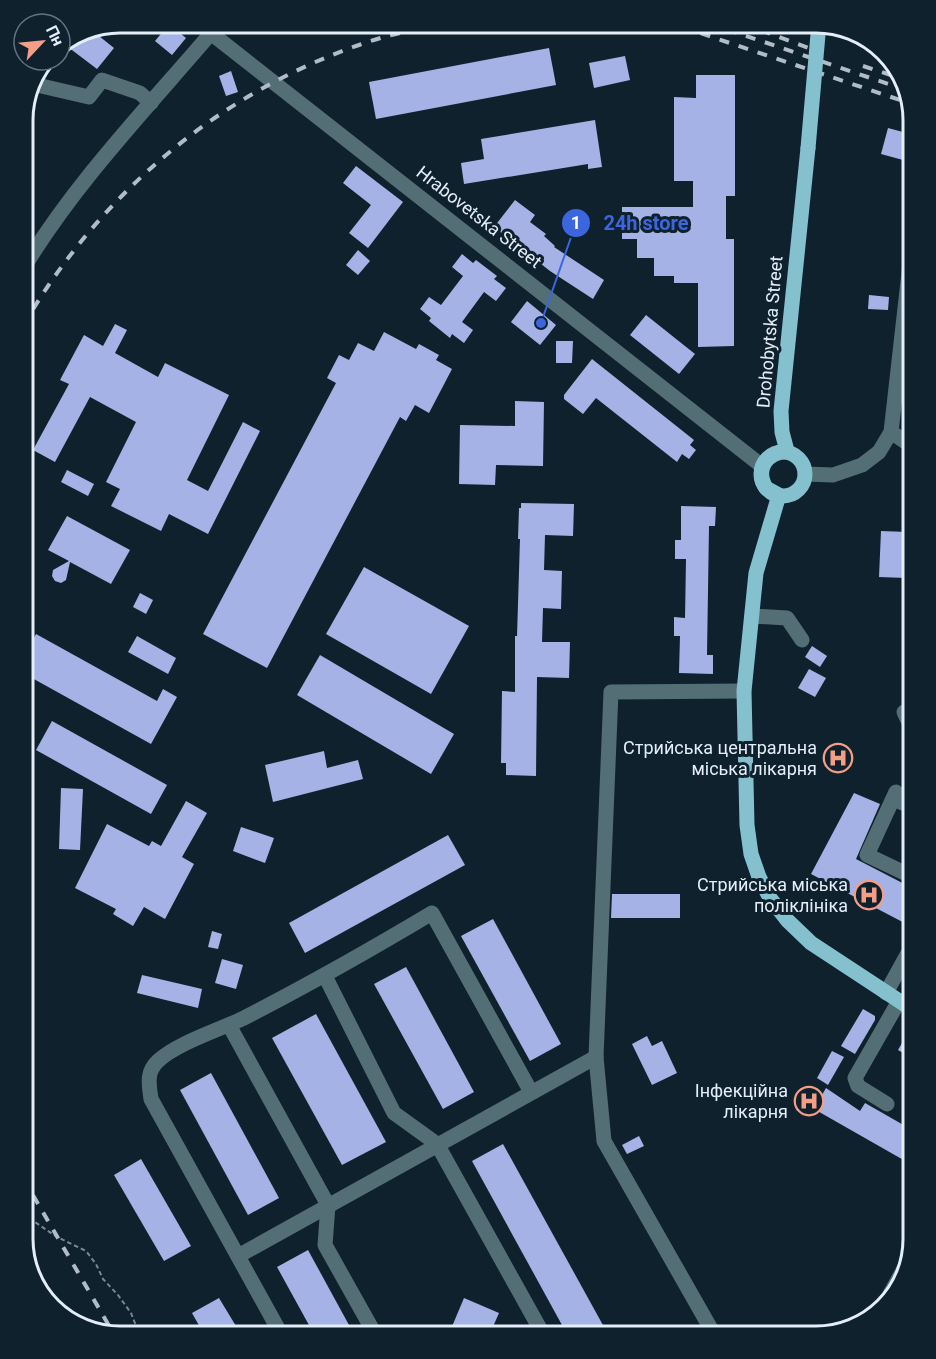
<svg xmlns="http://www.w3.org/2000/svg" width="936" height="1359" font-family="Roboto,sans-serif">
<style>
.building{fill:#a5b2e6}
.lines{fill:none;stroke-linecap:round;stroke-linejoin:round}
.path{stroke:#798792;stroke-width:2;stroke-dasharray:4.5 3;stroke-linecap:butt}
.minor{stroke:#536f75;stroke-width:15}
.major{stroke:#84c0ce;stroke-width:15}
.rail{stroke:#b1bcc7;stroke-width:4;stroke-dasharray:10 10;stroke-linecap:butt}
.major-bridge{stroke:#84c0ce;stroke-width:15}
.labels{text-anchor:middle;stroke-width:6;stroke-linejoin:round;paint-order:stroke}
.street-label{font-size:18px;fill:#e4eef8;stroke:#10212e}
.poi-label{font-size:18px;fill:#e4eef8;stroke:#10212e;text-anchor:end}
.rim{fill:none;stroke:#e4eef8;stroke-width:3}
.leader{fill:none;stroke:#3b66dd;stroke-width:2}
.callout-dot{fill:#3b66dd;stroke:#10212e;stroke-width:2}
.mark-label{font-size:18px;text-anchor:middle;font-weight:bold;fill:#fff}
.callout-label{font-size:20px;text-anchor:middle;font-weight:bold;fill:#3b66dd;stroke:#10212e;stroke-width:6;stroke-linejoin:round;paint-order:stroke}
</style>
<rect width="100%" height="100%" fill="#10212e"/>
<g class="building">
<path d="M 169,24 L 186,38 L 172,55 L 155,41 Z"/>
<path d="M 94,32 L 114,48 L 97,69 L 64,44 Z"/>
<path d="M 549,48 L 556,85 L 376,119 L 369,82 Z"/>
<path d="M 625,56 L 630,80 L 594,88 L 589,63 Z"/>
<path d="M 231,71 L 238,92 L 226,96 L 219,76 Z"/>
<path d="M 696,75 L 735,75 L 735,196 L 726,196 L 726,239 L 734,239 L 734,346 L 698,347 L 698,283 L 674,283 L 674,276 L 654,276 L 654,258 L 637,258 L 637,239 L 622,239 L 622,207 L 693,207 L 693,181 L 674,181 L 674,97 L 696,98 Z"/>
<path d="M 595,120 L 602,167 L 588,169 L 588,164 L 464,184 L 461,163 L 484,159 L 481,139 Z"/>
<path d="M 888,128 L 914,135 L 914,163 L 881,154 Z"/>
<path d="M 356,166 L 403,202 L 368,248 L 349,233 L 371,205 L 343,183 Z"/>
<path d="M 515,200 L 535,215 L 530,222 L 546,234 L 544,236 L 555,246 L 554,247 L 604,280 L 593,299 L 550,271 L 494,227 Z"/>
<path d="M 358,250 L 370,261 L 358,275 L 346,265 Z"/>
<path d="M 462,254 L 473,263 L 476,260 L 497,276 L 494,279 L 506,288 L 496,301 L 484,292 L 462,322 L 473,330 L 464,343 L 452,334 L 450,338 L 429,321 L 431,318 L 420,309 L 429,297 L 441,305 L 463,276 L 452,267 Z"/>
<path d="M 869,295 L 889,297 L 888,310 L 868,309 Z"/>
<path d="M 527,301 L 556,325 L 540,345 L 511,322 Z"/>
<path d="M 646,315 L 695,354 L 679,374 L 630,335 Z"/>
<path d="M 115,324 L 127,330 L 115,353 L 158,377 L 165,363 L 229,395 L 187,480 L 208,491 L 243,422 L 260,431 L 208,534 L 169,514 L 161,531 L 111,506 L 120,489 L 106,482 L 136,422 L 90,397 L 55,462 L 33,450 L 69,384 L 60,380 L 84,335 L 103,346 Z"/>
<path d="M 384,332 L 416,349 L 419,344 L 439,355 L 436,360 L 452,369 L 429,413 L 415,405 L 406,421 L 400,417 L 267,668 L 203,634 L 336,383 L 327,378 L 339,355 L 349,360 L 358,343 L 374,351 Z"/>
<path d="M 556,341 L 573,341 L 572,363 L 556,363 Z"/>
<path d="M 592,359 L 694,440 L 690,445 L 696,450 L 689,459 L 682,454 L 677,462 L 596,398 L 583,414 L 564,399 L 564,395 Z"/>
<path d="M 515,401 L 544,402 L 543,466 L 496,465 L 495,485 L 459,484 L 460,425 L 515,426 Z"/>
<path d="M 67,470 L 94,484 L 88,496 L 61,482 Z"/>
<path d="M 521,503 L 574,504 L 573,536 L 545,535 L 544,570 L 562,571 L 561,609 L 543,608 L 542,642 L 570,642 L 569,678 L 537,677 L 536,776 L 506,775 L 506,763 L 501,763 L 502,691 L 515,692 L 515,636 L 517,636 L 520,539 L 518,539 L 519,508 L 521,508 Z"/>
<path d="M 681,506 L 716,507 L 715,526 L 709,526 L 707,655 L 713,655 L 713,674 L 679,673 L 680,636 L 674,636 L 674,617 L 685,618 L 686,559 L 675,559 L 675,540 L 681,540 Z"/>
<path d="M 67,516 L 130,550 L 111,584 L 70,562 L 66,580 L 61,583 L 55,581 L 52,576 L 53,570 L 69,561 L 48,550 Z"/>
<path d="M 881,531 L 908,532 L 908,541 L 914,541 L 914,554 L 907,553 L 906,578 L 879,577 Z"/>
<path d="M 364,567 L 469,626 L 431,694 L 326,634 Z"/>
<path d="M 140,593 L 153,600 L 146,614 L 133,607 Z"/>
<path d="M 36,634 L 157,701 L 163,689 L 177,697 L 151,744 L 23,673 L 23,658 Z"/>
<path d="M 137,636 L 176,658 L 168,674 L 128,652 Z"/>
<path d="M 812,646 L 827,656 L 820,667 L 805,657 Z"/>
<path d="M 320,655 L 454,734 L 431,774 L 297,695 Z"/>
<path d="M 809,669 L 826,678 L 815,697 L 798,688 Z"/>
<path d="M 52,721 L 167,785 L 151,814 L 36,750 Z"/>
<path d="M 324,751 L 327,768 L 358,760 L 363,779 L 273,802 L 265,765 Z"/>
<path d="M 61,788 L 83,789 L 80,850 L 59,849 Z"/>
<path d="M 854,793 L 880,804 L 856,859 L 914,889 L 914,928 L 811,874 Z"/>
<path d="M 186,801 L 207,813 L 182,857 L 194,864 L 165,919 L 144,907 L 133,926 L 113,914 L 116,909 L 75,888 L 107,824 L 149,846 L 152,841 L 161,846 Z"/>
<path d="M 241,827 L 274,838 L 265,863 L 233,851 Z"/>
<path d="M 448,835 L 465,865 L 305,953 L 289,923 Z"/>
<path d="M 612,894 L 680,894 L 680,918 L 611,918 Z"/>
<path d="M 493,919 L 561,1044 L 530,1061 L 461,936 Z"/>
<path d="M 212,931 L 222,934 L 218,949 L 208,947 Z"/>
<path d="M 222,959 L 243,965 L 236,989 L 215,983 Z"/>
<path d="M 406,967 L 474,1092 L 443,1109 L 374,984 Z"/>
<path d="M 142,975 L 202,989 L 198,1008 L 137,993 Z"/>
<path d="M 863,1009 L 875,1016 L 875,1020 L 855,1054 L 841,1046 Z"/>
<path d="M 316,1014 L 386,1142 L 342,1165 L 272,1038 Z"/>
<path d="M 647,1036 L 652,1046 L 662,1041 L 677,1073 L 652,1085 L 632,1044 Z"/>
<path d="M 906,1036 L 914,1041 L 914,1059 L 898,1050 Z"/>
<path d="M 832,1051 L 844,1057 L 828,1085 L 817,1078 Z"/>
<path d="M 211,1073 L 279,1198 L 248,1215 L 180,1090 Z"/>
<path d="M 826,1088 L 860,1111 L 865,1103 L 907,1127 L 904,1133 L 914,1138 L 914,1151 L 907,1162 L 814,1109 Z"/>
<path d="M 639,1136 L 644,1146 L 627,1154 L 622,1145 Z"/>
<path d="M 503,1144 L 609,1336 L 568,1336 L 472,1161 Z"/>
<path d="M 141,1159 L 191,1246 L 164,1261 L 114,1175 Z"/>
<path d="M 308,1250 L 355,1336 L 315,1336 L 277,1267 Z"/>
<path d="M 219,1298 L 242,1336 L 205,1336 L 192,1313 Z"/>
<path d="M 464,1298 L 499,1313 L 489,1336 L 448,1336 Z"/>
</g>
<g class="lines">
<path class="path" d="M 23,1214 L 57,1237 L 86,1251 L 96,1264 L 103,1279 L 118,1295 L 131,1313 L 140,1336"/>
<g class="minor">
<path d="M 198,23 L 762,466"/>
<path d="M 37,85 L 89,97 L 102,80 L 140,93 L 151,103"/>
<path d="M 23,269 C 74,184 147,108 212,32"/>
<path d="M 891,432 L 913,447"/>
<path d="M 805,474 L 833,475 L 862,465 L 879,452 L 891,432 L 913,237"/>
<path d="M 752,616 L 787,618 L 802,640"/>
<path d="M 904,712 L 913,731"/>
<path d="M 896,792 L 867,855 L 913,877"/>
<path d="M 893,799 L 913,807"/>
<path d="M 325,976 L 394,1113 L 437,1144 L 544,1336"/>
<path d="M 886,993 L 913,944"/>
<path d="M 229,1025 L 328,1205 L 325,1245 L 376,1336"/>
<path d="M 887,1104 L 858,1086 L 855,1078 L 899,1001"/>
<path d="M 238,1256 L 596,1057"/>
<path d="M 908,1259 L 913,1223"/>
<path d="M 884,1305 L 906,1265"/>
<path d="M 282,1336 L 151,1099 C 149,1084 146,1072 158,1061 C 177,1043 219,1030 244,1018 C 308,985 370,950 432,913 L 531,1092"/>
<path d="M 715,1336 L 604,1141 L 596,1057 L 611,692 L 744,691"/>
</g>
<g class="major">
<path d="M 808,148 L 781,411 L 782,432 L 787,451 C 766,453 755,469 766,488 L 779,495 L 756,573 L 744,691 L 747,825 L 751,854 L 759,877 L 770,898 L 787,920 L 811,943 L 913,1010"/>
<circle cx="783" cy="474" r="22"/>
</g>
<g class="rail">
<path d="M 662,23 L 691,30 L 909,103"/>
<path d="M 708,23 L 906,90"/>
<path d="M 742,23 L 814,50"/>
<path d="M 863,66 L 903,79"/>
<path d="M 23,326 C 98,196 217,94 359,45 C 389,34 421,28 452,23"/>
<path d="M 23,1178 L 115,1336"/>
</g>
<path class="major-bridge" d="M 808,148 L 819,23"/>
</g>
<defs>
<g id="hospital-ring" transform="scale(1.5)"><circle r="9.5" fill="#10212e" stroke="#f49e86" stroke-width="1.5"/><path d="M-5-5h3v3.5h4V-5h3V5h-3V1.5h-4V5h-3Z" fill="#f49e86"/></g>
</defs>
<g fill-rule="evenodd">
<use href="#hospital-ring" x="838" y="758"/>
<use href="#hospital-ring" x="869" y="895"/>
<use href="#hospital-ring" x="809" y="1101"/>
</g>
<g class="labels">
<g class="street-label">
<text transform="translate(479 217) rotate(38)" y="6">Hrabovetska Street</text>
<text transform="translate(770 332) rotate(-85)" y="6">Drohobytska Street</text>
</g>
<g class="poi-label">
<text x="817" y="754">Стрийська центральна<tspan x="817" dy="21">міська лікарня</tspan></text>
<text x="848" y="891">Стрийська міська<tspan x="848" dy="21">поліклініка</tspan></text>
<text x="788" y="1097">Інфекційна<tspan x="788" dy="21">лікарня</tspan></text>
</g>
</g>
<path d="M0 0H936V1359H0ZM120 33H816A87 87 0 0 1 903 120V1239A87 87 0 0 1 816 1326H120A87 87 0 0 1 33 1239V120A87 87 0 0 1 120 33Z" fill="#10212e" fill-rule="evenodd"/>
<path class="rim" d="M120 33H816A87 87 0 0 1 903 120V1239A87 87 0 0 1 816 1326H120A87 87 0 0 1 33 1239V120A87 87 0 0 1 120 33Z"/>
<path class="leader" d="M541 323L576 223"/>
<g class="callout-dot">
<circle cx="541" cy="323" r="6"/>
<circle cx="576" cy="223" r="15"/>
</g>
<g class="mark-label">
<text x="576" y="229">1</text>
</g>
<g class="callout-label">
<text x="646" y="230">24h store</text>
</g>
<g transform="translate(42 42) rotate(64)"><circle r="28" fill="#10212e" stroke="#65737f" stroke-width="1.5"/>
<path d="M0-4.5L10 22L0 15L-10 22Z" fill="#f49e86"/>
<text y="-9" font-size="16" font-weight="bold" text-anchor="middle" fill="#e4eef8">Пн</text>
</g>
</svg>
